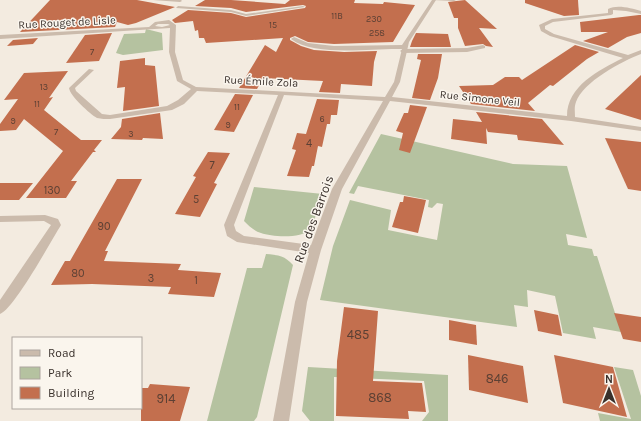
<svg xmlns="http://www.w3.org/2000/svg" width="641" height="421" font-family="Karla,sans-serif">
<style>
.green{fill:#b5c2a0}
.building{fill:#c36f4e}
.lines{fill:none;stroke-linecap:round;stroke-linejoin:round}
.lane{fill:#cbbbac;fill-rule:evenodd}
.street{fill:#cbbbac;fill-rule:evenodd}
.labels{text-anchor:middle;stroke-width:3;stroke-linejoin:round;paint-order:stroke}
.far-number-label{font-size:9px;fill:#5c4034}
.far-street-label{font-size:11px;fill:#39302b;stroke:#faf5ed}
.number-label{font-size:11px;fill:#5c4034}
.street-label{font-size:13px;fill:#39302b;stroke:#faf5ed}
.near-number-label{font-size:13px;fill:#5c4034}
</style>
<rect width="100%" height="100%" fill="#f3ebe0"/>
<g class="green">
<path d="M 146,29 L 162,33 L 163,50 L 123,55 L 116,53 L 124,34 L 145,33 Z"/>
<path d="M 381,134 L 513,164 L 567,166 L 587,238 L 566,234 L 568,245 L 592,249 L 594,256 L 597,256 L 621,332 L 593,327 L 596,339 L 563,333 L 555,296 L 527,290 L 528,307 L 514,305 L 517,327 L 320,300 L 333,246 L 350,200 L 391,210 L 388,230 L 437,240 L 443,204 L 437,203 L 432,208 L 428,207 L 429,200 L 358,186 L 354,194 L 349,193 Z"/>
<path d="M 254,187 L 323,194 C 319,203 315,222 310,229 C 302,239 272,237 261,233 C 254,231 249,226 244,221 Z"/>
<path d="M 266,254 C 279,255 285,256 293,265 L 257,417 L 254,421 L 207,421 L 247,268 L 262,268 Z"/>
<path d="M 308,367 L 448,375 L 448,421 L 422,421 L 429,412 L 424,381 L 334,377 L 334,421 L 310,421 L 302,411 Z"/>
<path d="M 614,367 L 633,370 L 641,396 L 641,421 L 600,421 L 598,413 L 631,419 Z"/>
</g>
<g class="building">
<path d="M 50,0 L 137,0 L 175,7 L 136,23 L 128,25 L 117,22 L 115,27 L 20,32 Z"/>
<path d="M 205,0 L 231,0 L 285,4 L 290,0 L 355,0 L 354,3 L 383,4 L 384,2 L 415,5 L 393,42 L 334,44 L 308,42 L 295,36 L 290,38 L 290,40 L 301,46 L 314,50 L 344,52 L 377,51 L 374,62 L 372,86 L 341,84 L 340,93 L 319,92 L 323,81 L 263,78 L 257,89 L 239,88 L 265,45 L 276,52 L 283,38 L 206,43 L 204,38 L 199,38 L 198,30 L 195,31 L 193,21 L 175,23 L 172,20 L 188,10 L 231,13 L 246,17 L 305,8 L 306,6 L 303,5 L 246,12 L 231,8 L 195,6 Z"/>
<path d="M 465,0 L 497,29 L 479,28 L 493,47 L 486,46 L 483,44 L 465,46 L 458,28 L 458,18 L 454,18 L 448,2 Z"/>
<path d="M 525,0 L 578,0 L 579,15 L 564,16 L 525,3 Z"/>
<path d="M 639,15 L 641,15 L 641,33 L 627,37 L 608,48 L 583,41 L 608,32 L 581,32 L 580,22 Z"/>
<path d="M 112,33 L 99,61 L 66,63 L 85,35 Z"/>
<path d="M 416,33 L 448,34 L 451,47 L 410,47 L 412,41 Z"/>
<path d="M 38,38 L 33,44 L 7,46 L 13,40 Z"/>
<path d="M 575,45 L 599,52 L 587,59 L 553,86 L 550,85 L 528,103 L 535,111 L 471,104 L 459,86 L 493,85 L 505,77 L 519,77 L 522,80 Z"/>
<path d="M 418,54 L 442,54 L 438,78 L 430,100 L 412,98 L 421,60 L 417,59 Z"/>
<path d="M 145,58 L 145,65 L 155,66 L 159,106 L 123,111 L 125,87 L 117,88 L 120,61 Z"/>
<path d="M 68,71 L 49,98 L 53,97 L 44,110 L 81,140 L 102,140 L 94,150 L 96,152 L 93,152 L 71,181 L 77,181 L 66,198 L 26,198 L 63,151 L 24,119 L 16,130 L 0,131 L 0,124 L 18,99 L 4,100 L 24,73 Z"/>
<path d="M 641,75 L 641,120 L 605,109 Z"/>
<path d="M 235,94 L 253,95 L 234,132 L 214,130 Z"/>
<path d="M 317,99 L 339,100 L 337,115 L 331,115 L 330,124 L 327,124 L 322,147 L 318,146 L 314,166 L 312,166 L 309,177 L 287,176 L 296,150 L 292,149 L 297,133 L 306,134 Z"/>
<path d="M 410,105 L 427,107 L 410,153 L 399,150 L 403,133 L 396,131 L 404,113 L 408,113 Z"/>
<path d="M 476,112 L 542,119 L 564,145 L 518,140 L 517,135 L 488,132 L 486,128 L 487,144 L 451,139 L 453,119 L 482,122 Z"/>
<path d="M 160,113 L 163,139 L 143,138 L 142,140 L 111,139 L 121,127 L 122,119 Z"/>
<path d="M 605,138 L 641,142 L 641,191 L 628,189 Z"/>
<path d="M 208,152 L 230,153 L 214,183 L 217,184 L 200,217 L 175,214 L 196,177 L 193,176 Z"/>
<path d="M 117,179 L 142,179 L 105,251 L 108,251 L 104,261 L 181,264 L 178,270 L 221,273 L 214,297 L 168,294 L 171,287 L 92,284 L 51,285 L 65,261 L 70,261 Z"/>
<path d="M 0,183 L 33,183 L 19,200 L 0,200 Z"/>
<path d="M 404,196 L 426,200 L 418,233 L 392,227 L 400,202 L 403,202 Z"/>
<path d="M 344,307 L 378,311 L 373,381 L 422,383 L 426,412 L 408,411 L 409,419 L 336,416 L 337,361 Z"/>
<path d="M 534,310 L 558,315 L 562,336 L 538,331 Z"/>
<path d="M 614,313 L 641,317 L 641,342 L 623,339 Z"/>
<path d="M 449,320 L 476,325 L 477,345 L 449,340 Z"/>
<path d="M 468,355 L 523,366 L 528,403 L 469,390 Z"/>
<path d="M 554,355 L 613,367 L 627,417 L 563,403 Z"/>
<path d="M 150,384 L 190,387 L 180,421 L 141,421 L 141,388 L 148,388 Z"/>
</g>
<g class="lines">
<g class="lane">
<path d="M 432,0 L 456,0 L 454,1 Z"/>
<path d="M 483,45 L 485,46 L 485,48 L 467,52 L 403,53 L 400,51 L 403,49 L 467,48 Z"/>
</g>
<g class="street">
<path d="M 153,0 L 181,0 L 182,1 L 180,2 Z"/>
<path d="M 432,0 L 436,0 L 409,42 L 400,82 L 392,97 L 567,116 C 567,86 599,70 623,58 L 550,36 L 541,31 L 539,25 L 552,19 L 608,13 L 608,9 C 617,4 631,8 641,11 L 641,14 L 626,11 L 613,10 L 613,14 L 611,15 L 553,22 L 545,26 L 545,29 L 554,34 L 628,55 L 641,50 L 641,54 C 622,61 583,82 576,102 C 574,107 575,112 575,117 L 641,127 L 641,131 L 571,121 L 390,101 L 342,189 L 321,250 L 307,302 L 289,421 L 273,421 L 295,302 L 309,253 L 237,242 L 227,236 L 224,225 L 278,95 L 197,91 L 184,104 L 172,110 L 110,119 C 106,119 101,119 97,118 C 90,114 70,96 69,88 L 89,69 L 94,70 L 75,88 L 76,91 L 102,114 L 110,115 L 167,106 L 178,100 L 191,89 L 177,81 L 169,52 L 170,28 L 0,39 L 0,35 L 149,27 L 155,22 L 169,20 L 176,25 L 175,52 L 183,80 L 196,87 L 385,97 L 394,82 L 402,49 C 372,48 315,57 291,39 L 294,37 L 308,43 L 334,46 L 402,45 ZM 158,24 L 168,24 L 170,25 L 162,27 L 155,26 ZM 284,95 L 383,101 L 332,189 L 311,245 L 244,236 L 236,231 L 234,225 Z"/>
<path d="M 178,6 L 231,10 L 246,14 L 303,6 L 305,7 L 246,16 L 231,12 L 176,8 Z"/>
<path d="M 45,215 L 58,219 L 61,225 C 51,241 14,309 0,314 L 0,300 L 51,225 L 44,221 L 0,222 L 0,216 Z"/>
</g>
</g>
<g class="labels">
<g class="far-number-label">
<text x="337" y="19">11B</text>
<text x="374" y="22">230</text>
<text x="273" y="28">15</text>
<text x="377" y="36">258</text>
<text x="92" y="55">7</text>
<text x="44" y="90">13</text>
<text x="37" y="107">11</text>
<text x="237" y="110">11</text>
<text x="322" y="122">6</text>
<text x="13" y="124">9</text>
<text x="228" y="128">9</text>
<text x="56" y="135">7</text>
<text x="131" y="137">3</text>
</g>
<g class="far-street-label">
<text transform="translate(67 22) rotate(-3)" y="4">Rue Rouget de Lisle</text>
<text transform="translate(261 81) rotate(3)" y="4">Rue Émile Zola</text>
<text transform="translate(480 98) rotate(6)" y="4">Rue Simone Veil</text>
</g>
<g class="number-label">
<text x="309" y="147">4</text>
<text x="212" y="169">7</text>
<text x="52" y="194">130</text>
<text x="196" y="203">5</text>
<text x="104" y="230">90</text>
<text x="78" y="277">80</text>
<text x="151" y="282">3</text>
<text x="196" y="284">1</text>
</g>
<g class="street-label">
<text transform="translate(313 219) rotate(-70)" y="5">Rue des Barrois</text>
</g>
<g class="near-number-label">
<text x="358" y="339">485</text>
<text x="497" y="383">846</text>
<text x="380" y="402">868</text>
<text x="166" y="403">914</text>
</g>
</g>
<rect x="12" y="337" width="130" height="72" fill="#faf5ed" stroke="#ada69f"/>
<rect x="20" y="350" width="20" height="6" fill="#cbbbac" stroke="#ada69f"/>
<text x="48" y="357" font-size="12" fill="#39302b">Road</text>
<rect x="20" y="367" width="20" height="12" fill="#b5c2a0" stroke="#ada69f"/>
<text x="48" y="377" font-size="12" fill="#39302b">Park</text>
<rect x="20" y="387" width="20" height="12" fill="#c36f4e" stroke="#ada69f"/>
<text x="48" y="397" font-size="12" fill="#39302b">Building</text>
<g transform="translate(609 389)" stroke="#faf5ed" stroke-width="3" paint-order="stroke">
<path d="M0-3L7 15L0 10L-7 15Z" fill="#39302b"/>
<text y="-6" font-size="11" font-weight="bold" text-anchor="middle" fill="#39302b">N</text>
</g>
</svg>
